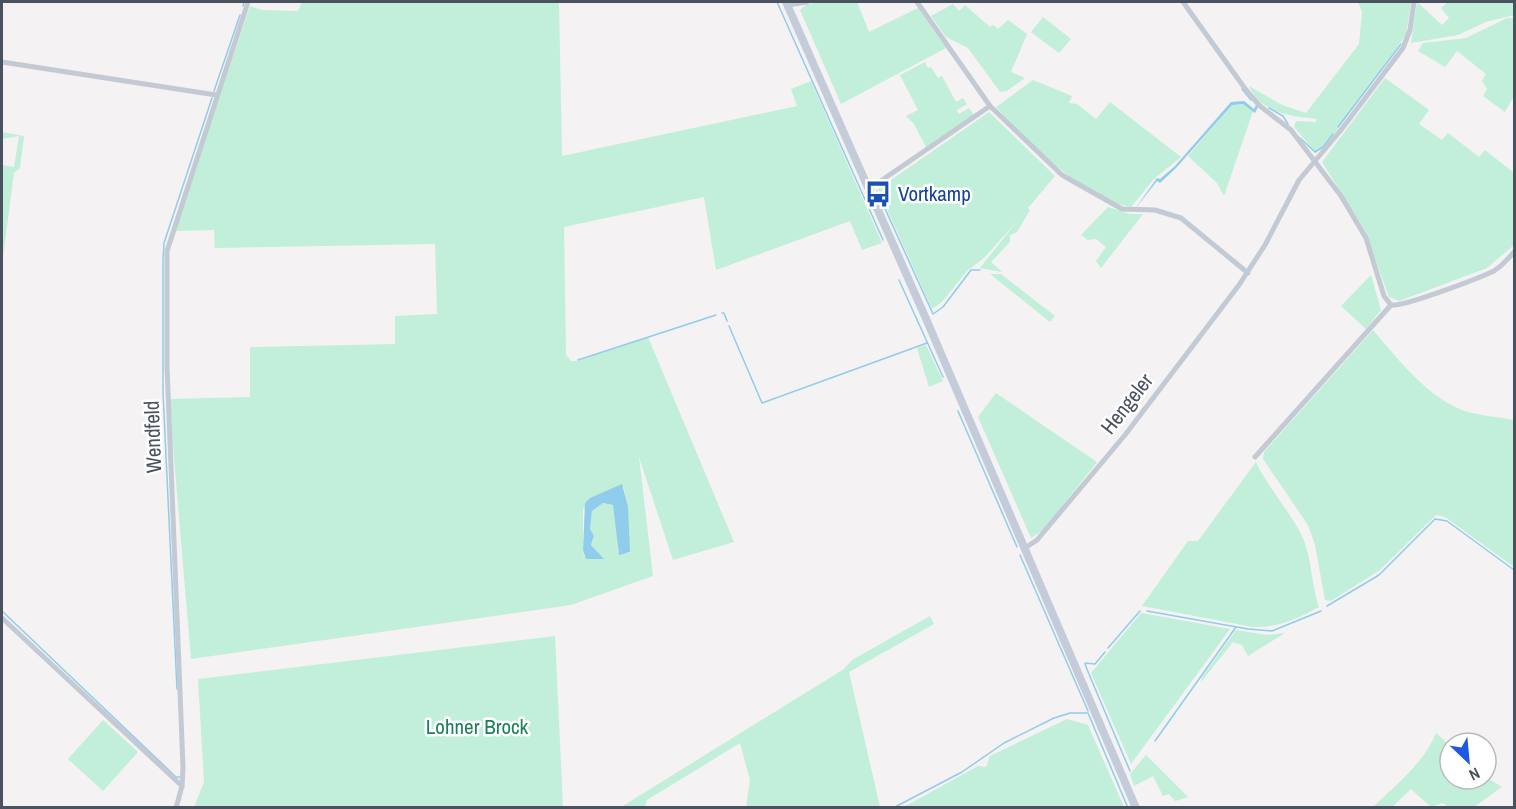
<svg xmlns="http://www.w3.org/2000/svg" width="1516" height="809" font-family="'Archivo Narrow',sans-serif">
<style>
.green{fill:#c2efda;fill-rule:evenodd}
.water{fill:#90cceb}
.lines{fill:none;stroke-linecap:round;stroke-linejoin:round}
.stream{stroke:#90cceb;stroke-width:1.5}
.street{stroke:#c3cad3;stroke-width:5}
.secondary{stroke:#c5ccd9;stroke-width:8}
.labels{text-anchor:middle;stroke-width:5;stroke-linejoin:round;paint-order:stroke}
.transit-label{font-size:21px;fill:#164399;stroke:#fff;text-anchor:start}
.street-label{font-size:21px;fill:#4a525f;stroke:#fff}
.park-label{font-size:21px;fill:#1a815b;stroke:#fff}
</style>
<rect width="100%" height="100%" fill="#f4f2f2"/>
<g class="green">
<path d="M 302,2 L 559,2 L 562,156 L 797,106 L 791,89 L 811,81 L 882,243 L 862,250 L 850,221 L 716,270 L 704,197 L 564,227 L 566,355 L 571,361 L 578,361 L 648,337 L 734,542 L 673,560 L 639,457 L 653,576 L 571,605 L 191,659 L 169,399 L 250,397 L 250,347 L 395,344 L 395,316 L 437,314 L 435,244 L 215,248 L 214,230 L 174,231 L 250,6 L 262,10 L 298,11 ZM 624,487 L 630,553 L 618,552 C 618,544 616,511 613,505 L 603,503 L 592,511 L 590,529 L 594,538 L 591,545 L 604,559 L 590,559 L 584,556 L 583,550 L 583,509 Z"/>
<path d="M 823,2 L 857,2 L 869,32 L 918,8 L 946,48 L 841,104 L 800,10 L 807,4 Z"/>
<path d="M 1358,2 L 1411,2 L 1406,35 L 1335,133 L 1316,153 L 1294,127 L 1296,121 L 1316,122 L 1317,119 C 1290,116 1261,113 1249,86 L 1282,105 L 1306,113 L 1359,44 L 1362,12 Z"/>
<path d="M 1417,2 L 1442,25 L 1449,18 L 1441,8 L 1448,2 L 1514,2 L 1514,15 L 1486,22 L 1458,35 L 1411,43 Z"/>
<path d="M 953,4 L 959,11 L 965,5 L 990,27 L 993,25 L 998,29 L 1008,20 L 1027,34 L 1011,72 L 1025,78 L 1007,91 L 1000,92 L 968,48 L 946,37 L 931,16 Z"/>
<path d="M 1043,17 L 1071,39 L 1059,53 L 1031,32 Z"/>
<path d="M 1507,18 L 1514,18 L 1514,96 L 1505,112 L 1483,96 L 1487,89 L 1482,81 L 1486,74 L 1457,51 L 1445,67 L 1418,51 L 1423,43 L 1466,38 Z"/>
<path d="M 925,62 L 928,68 L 931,67 L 938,78 L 942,76 L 956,102 L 963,98 L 967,104 L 957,110 L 959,114 L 969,108 L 974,115 L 926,147 L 914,124 L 906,116 L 918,110 L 900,75 Z"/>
<path d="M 1385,78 L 1429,110 L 1419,124 L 1442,140 L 1448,133 L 1479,157 L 1485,150 L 1514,173 L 1514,245 L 1487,268 L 1399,301 L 1389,297 L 1365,231 L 1322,162 Z"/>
<path d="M 1033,80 L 1072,96 L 1069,103 L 1077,104 L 1096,119 L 1110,102 L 1181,157 L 1154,179 L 1131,207 C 1083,199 1029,142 996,107 Z"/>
<path d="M 1243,104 L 1253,111 L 1224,196 L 1217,183 L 1188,156 L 1232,105 Z"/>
<path d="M 989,112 L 1055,176 L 1028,208 L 1030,210 L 1017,232 L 1010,235 L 1010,242 L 991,262 L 1002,272 L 980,268 L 1018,220 L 985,257 L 967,271 L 942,302 L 932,309 L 878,189 Z"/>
<path d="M 2,132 L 24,136 L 20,168 L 14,173 L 2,265 L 2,165 L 14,167 L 19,136 L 2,139 Z"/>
<path d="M 1108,207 L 1130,214 L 1143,214 L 1101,268 L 1096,261 L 1106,247 L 1096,239 L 1088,240 L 1081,235 Z"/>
<path d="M 990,274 L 1001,274 L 1055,316 L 1050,322 Z"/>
<path d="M 1371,275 L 1381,310 L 1366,329 L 1341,306 Z"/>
<path d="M 1373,330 C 1399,360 1429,400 1468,412 C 1483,416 1499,417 1514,420 L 1514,567 L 1445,517 L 1436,515 L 1380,570 L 1331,601 L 1325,600 L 1315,545 L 1308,525 L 1263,459 L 1264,452 Z"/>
<path d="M 926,345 L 943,381 L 929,387 L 917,348 Z"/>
<path d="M 996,393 L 1097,462 L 1044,529 L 1031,538 L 978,417 Z"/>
<path d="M 1256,462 C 1268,488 1288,509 1301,534 C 1312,556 1311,584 1319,607 C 1297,619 1278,628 1253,627 L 1142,606 L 1188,541 L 1198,541 Z"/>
<path d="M 1141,613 L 1230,629 L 1131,764 L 1091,673 Z"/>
<path d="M 930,616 L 934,624 L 849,672 L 880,807 L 746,807 L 750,780 L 740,743 L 647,800 L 645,807 L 621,807 L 844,669 L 852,660 Z"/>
<path d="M 1236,630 L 1267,635 L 1285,633 L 1248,656 L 1242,645 L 1233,642 L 1201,682 L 1202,677 Z"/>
<path d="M 555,636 L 563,807 L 194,807 L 204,782 L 198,679 Z"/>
<path d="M 1067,719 L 1088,725 L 1124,807 L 904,807 L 978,766 L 986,767 L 990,756 Z"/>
<path d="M 103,720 L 138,752 L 103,791 L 68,759 Z"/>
<path d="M 1436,733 L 1450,746 L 1450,779 L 1486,777 L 1502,787 L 1474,807 L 1448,807 L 1443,803 L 1431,807 L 1411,789 L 1392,807 L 1373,807 C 1396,785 1424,763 1436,733 Z"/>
<path d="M 1146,755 L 1188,797 L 1175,801 L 1169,794 L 1163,796 L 1153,776 L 1134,786 L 1130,774 Z"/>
</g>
<g class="water">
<path d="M 1244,101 L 1254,109 L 1256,105 L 1258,107 L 1255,113 L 1243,104 L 1232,105 L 1176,168 L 1160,183 L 1157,181 L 1135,209 L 1157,178 L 1160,179 L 1175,166 L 1231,102 Z"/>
<path d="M 622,484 L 628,507 L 630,552 L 619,555 L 613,505 L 603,503 L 592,511 L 590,529 L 594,536 L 591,545 L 604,559 L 586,559 L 583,550 L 585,503 L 590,498 Z"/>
</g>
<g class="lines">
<g class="stream">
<path d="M 777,2 L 883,240"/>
<path d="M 243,6 L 244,2"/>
<path d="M 1242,89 L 1251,100"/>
<path d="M 214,91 L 240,15"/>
<path d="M 1269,108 L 1283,116 L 1288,124"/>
<path d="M 1338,127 L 1401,44"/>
<path d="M 1300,138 L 1315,152 L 1323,147 L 1333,134"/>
<path d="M 877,191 L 933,314 L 943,307 L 971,270 L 980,270"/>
<path d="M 899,280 L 943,377"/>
<path d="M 722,313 L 724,313 L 727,321"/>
<path d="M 729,326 L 762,403 L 927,343"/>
<path d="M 578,360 L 716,315"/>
<path d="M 958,411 L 1017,547"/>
<path d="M 1020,555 L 1088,711"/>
<path d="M 1327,606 L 1379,575 L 1435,519 L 1447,521 L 1514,570"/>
<path d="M 2,611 L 176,777 L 180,777"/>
<path d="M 1147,611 L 1248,629 L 1272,631 L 1321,611"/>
<path d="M 1108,648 L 1140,611"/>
<path d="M 1105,652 L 1095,664 L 1085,663 L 1086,667 L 1130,771"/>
<path d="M 177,689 L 163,392 L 163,260 L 164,243 L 212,98"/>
<path d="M 1155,741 L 1236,627"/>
<path d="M 893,808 L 962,772 L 1004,743 L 1054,718 L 1070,713 L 1088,713 L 1128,808"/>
</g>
<g class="street">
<path d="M 917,2 L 990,106 L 1062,175 L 1122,209 L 1155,210 L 1181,218 L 1248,273"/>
<path d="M 1183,2 L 1246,90 L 1260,106 L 1291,130 L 1341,196 L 1366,238 L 1384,296 L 1391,305 C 1404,307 1479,278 1494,271 C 1502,266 1508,259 1514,252"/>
<path d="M 787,5 L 807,2"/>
<path d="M 2,62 L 216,95"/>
<path d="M 869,189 L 990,106"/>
<path d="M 1255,457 L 1391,305"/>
<path d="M 1025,548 L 1037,540 L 1125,435 L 1239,285 L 1265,245 L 1299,180 L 1341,130 L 1403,48 L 1410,30 L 1414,2"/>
<path d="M 2,618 L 182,786"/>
<path d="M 176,808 L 182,786 L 183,767 L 167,366 L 167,251 L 248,2"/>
</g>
<path class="secondary" d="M 786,2 L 927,321 L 1136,808"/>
</g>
<defs>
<g id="bus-bare" transform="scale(2.07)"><path d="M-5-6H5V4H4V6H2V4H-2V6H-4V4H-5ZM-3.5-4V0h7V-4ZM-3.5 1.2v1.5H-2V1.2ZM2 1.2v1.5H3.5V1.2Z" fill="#1a4fb4" stroke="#fff" stroke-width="2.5" paint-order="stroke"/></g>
</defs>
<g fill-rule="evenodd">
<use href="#bus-bare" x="878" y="194"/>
</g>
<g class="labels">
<g class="transit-label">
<text x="898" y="201">Vortkamp</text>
</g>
<g class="street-label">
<text transform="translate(1127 404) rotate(-52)" y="7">Hengeler</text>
<text transform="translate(153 437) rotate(-92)" y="7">Wendfeld</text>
</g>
<g class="park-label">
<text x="477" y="734">Lohner Brock</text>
</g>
</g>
<rect width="1516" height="809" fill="none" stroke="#4a525f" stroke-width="6"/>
<g transform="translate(1468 761) rotate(154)"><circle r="28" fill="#ffffff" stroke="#b7babf" stroke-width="1.5"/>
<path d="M0-4.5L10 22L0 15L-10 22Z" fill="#1d59e2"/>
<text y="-9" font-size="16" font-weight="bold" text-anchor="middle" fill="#4a525f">N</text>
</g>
</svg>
